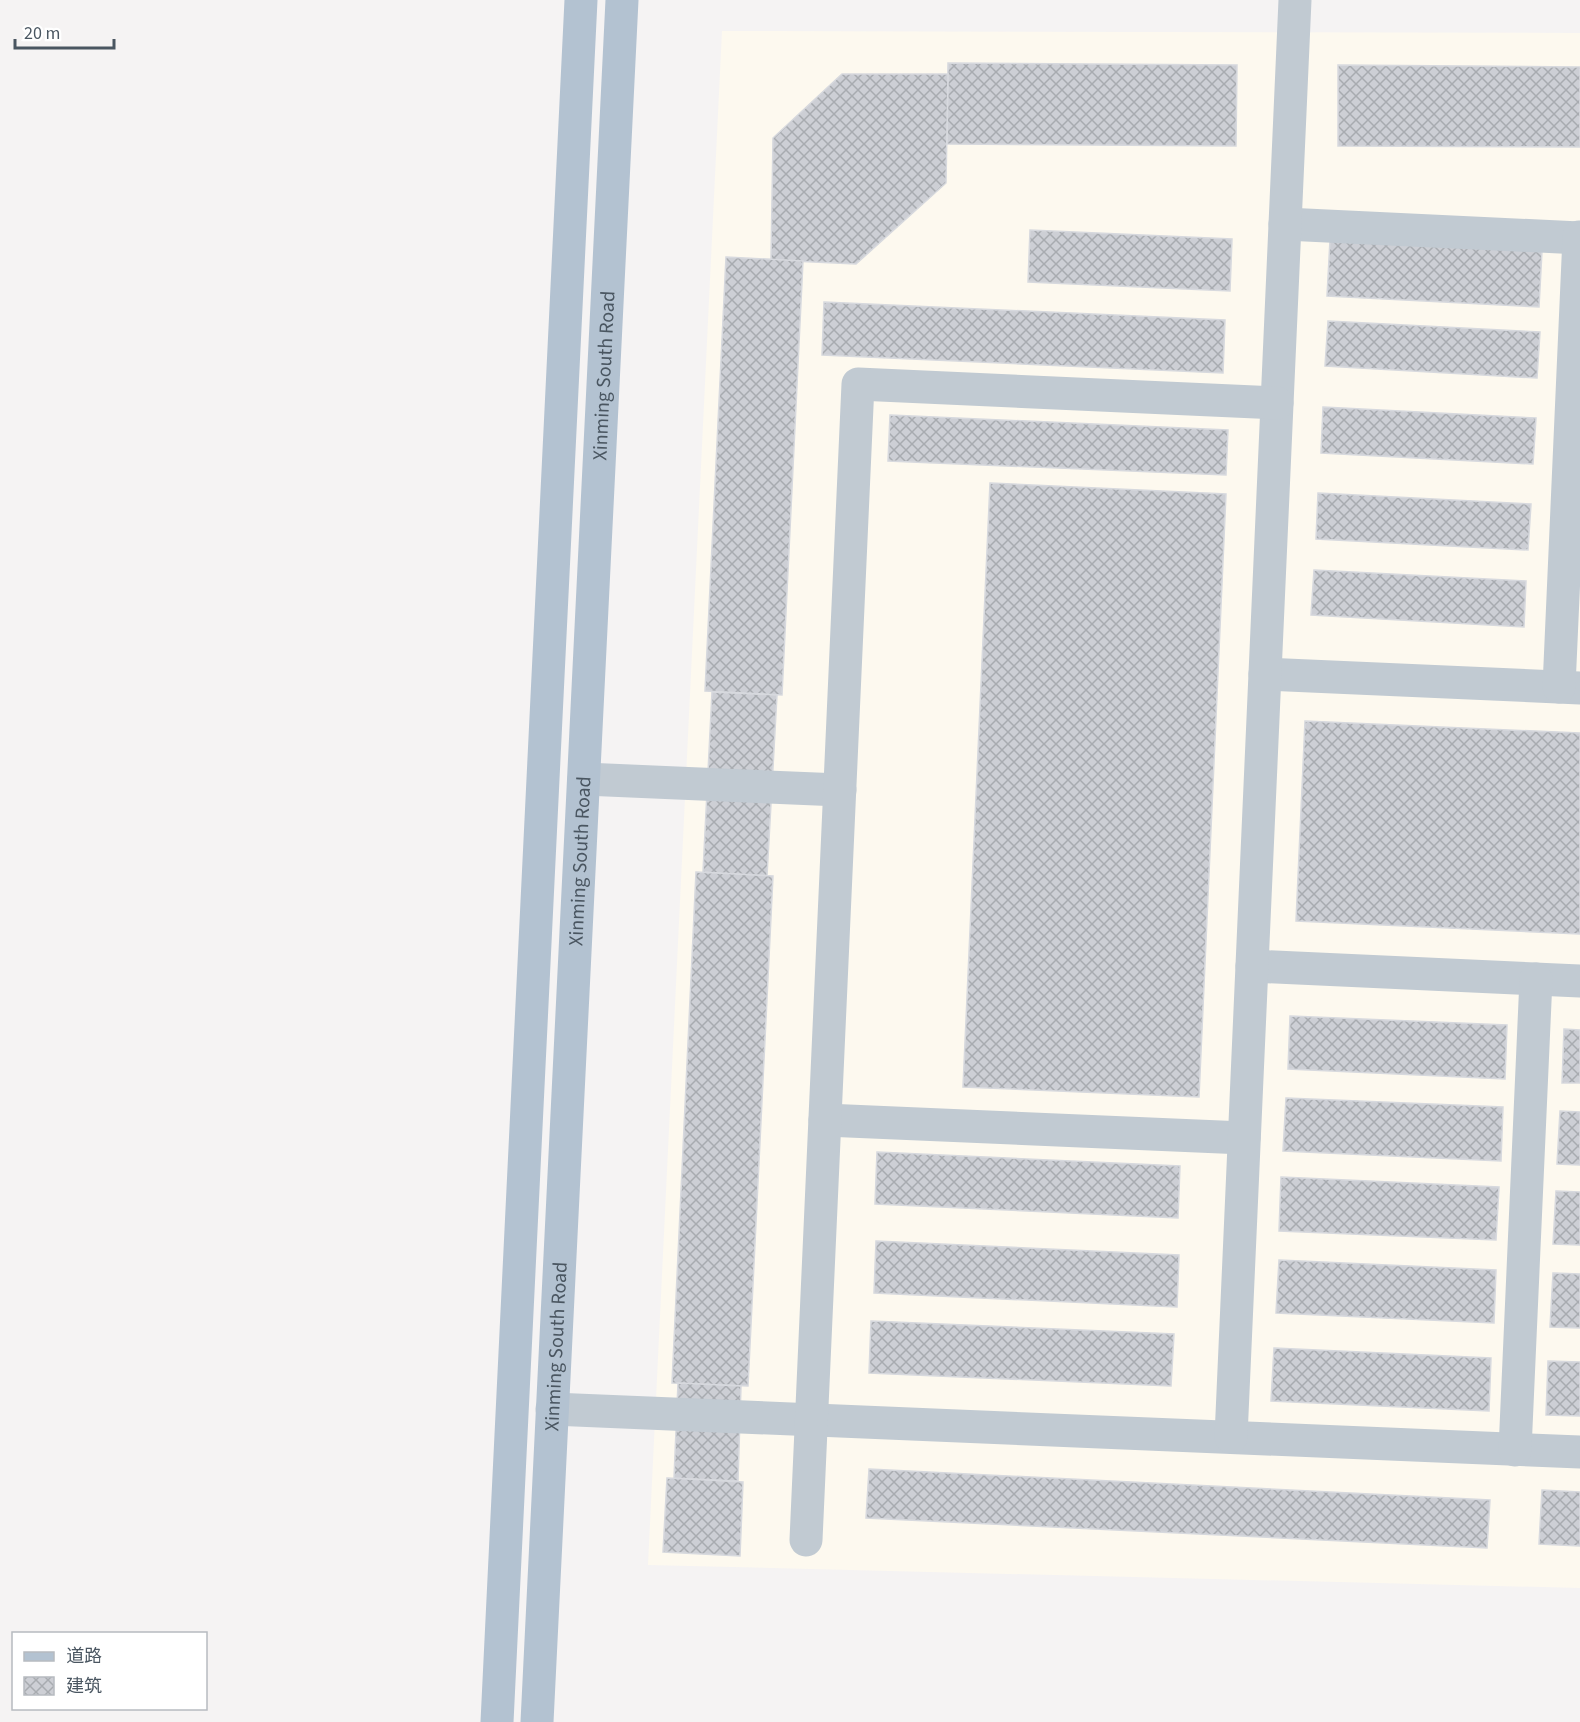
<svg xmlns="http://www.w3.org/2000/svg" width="1580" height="1722" font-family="'Source Sans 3','Noto Sans SC',sans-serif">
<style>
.commercial{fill:#fdf9ef}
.building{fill:url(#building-cross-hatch);stroke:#d7d9de;stroke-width:1.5}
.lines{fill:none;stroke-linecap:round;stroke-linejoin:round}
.minor{stroke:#c1cad2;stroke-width:33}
.major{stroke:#b3c2d1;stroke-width:33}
.labels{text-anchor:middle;stroke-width:4.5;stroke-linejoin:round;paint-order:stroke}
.street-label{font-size:20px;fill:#4a5661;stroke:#fff}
</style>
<defs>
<pattern id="building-cross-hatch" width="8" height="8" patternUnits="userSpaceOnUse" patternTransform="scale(1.5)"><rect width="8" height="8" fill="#cdcfd5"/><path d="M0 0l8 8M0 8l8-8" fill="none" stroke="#a8abb0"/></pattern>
</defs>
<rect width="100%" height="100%" fill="#f5f3f3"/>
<path class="commercial" d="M 722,31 L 1580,33 L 1580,1588 L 648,1565 Z"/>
<g class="building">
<path d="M 948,63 L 1237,65 L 1236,146 L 947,144 Z"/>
<path d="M 1338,65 L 1580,67 L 1580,147 L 1338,146 Z"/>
<path d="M 842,74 L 948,74 L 946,183 L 856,264 L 771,260 L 773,138 Z"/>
<path d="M 1030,230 L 1232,239 L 1230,291 L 1028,282 Z"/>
<path d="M 1330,240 L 1542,251 L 1539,307 L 1327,296 Z"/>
<path d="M 726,257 L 803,261 L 782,695 L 705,691 Z"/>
<path d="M 824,302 L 1225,320 L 1223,373 L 822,355 Z"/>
<path d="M 1328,321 L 1540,332 L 1537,378 L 1325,366 Z"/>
<path d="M 1323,407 L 1536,418 L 1533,464 L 1321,453 Z"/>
<path d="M 890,415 L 1228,430 L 1226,475 L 888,461 Z"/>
<path d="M 990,483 L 1226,494 L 1199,1097 L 963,1087 Z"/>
<path d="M 1318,493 L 1531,504 L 1528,550 L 1316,539 Z"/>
<path d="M 1314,570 L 1526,581 L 1524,627 L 1311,615 Z"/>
<path d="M 712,692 L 777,695 L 767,876 L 703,872 Z"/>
<path d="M 1305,721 L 1580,733 L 1580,934 L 1296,921 Z"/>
<path d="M 696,872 L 773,876 L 748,1386 L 672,1383 Z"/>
<path d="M 1290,1016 L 1507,1025 L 1505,1079 L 1288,1069 Z"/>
<path d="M 1564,1029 L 1580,1030 L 1580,1083 L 1562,1083 Z"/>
<path d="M 1286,1098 L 1503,1107 L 1501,1161 L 1283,1151 Z"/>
<path d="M 1560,1111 L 1580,1112 L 1580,1165 L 1557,1164 Z"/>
<path d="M 877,1152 L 1180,1166 L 1178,1218 L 875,1204 Z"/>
<path d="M 1281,1177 L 1499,1187 L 1496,1240 L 1279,1231 Z"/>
<path d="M 1556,1191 L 1580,1192 L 1580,1245 L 1553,1244 Z"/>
<path d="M 876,1241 L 1179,1255 L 1177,1307 L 874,1293 Z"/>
<path d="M 1279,1260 L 1496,1270 L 1494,1323 L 1276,1313 Z"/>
<path d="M 1553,1273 L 1580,1274 L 1580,1328 L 1550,1327 Z"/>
<path d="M 871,1321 L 1174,1334 L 1171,1386 L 869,1373 Z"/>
<path d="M 1274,1348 L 1491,1358 L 1489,1411 L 1271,1401 Z"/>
<path d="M 1548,1361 L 1580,1362 L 1580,1416 L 1546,1415 Z"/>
<path d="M 678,1383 L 741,1386 L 738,1481 L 674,1478 Z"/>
<path d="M 869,1469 L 1490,1500 L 1487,1548 L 866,1518 Z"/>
<path d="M 667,1478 L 743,1482 L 740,1556 L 663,1552 Z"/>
<path d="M 1542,1490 L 1580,1492 L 1580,1546 L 1539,1544 Z"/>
</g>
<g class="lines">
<g class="minor">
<path d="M 1285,224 L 1580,238"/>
<path d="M 1265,674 L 1580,688"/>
<path d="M 1559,687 L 1579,237"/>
<path d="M 584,779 L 840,790"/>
<path d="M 1252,966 L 1580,981"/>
<path d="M 825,1120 L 1244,1138"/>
<path d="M 552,1409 L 1580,1452"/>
<path d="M 1231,1437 L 1295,0"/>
<path d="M 1515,1450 L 1536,979"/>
<path d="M 806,1540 L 858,384 L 1277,403"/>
</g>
<g class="major">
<path d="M 497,1722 L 581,0"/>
<path id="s1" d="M 537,1722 L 622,0"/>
</g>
</g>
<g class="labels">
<g class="street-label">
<text dy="7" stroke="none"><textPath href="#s1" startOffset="1348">Xinming South Road</textPath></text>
<text dy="7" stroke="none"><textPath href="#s1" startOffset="862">Xinming South Road</textPath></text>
<text dy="7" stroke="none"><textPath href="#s1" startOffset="376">Xinming South Road</textPath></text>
</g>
</g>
<rect x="12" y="1632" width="195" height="78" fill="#ffffff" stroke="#b7bbc0" stroke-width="1.5"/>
<rect x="24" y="1652" width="30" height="9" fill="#b3c2d1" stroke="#b7bbc0" stroke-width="1.5"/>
<text x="66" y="1662" font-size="18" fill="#4a5661">道路</text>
<rect x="24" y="1677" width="30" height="18" fill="url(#building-cross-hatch)" stroke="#b7bbc0" stroke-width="1.5"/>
<text x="66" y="1692" font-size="18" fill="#4a5661">建筑</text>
<path d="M15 39v9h99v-9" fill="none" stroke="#4a5661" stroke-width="3"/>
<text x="24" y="39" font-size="18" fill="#4a5661" stroke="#ffffff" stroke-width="4.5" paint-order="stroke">20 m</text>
</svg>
